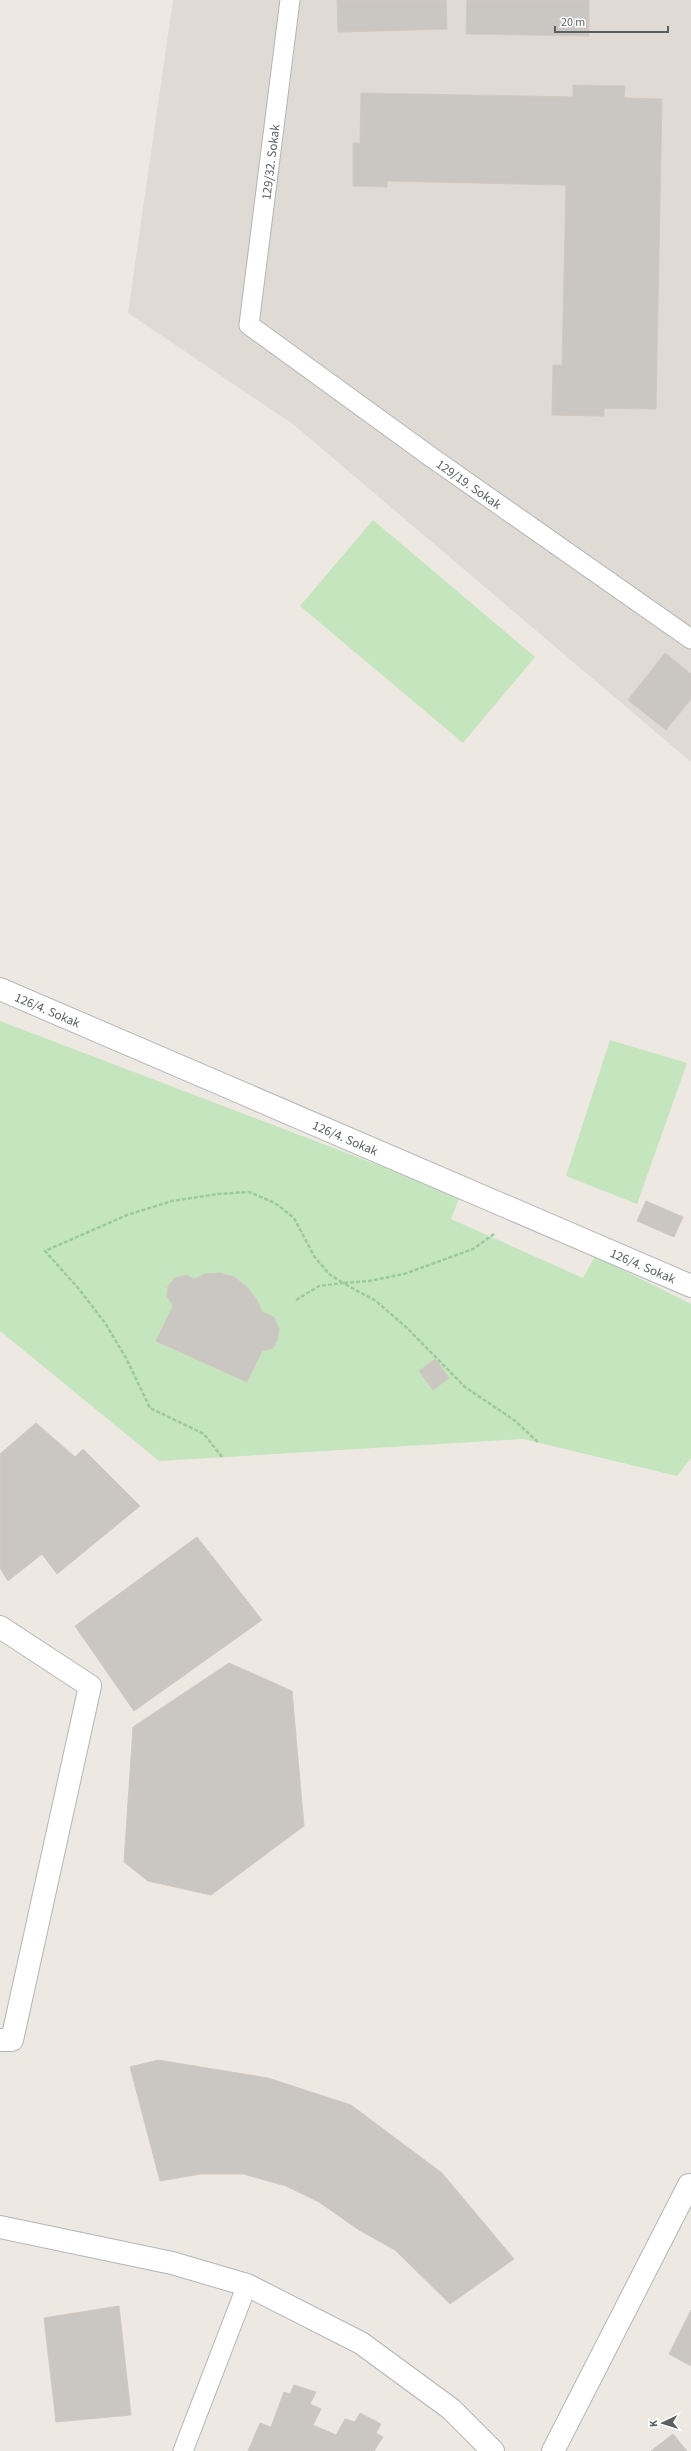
<svg xmlns="http://www.w3.org/2000/svg" width="691" height="2451" font-family="'Source Sans 3',sans-serif">
<style>
.education{fill:#dfdad3}
.green{fill:#c4e5be}
.building{fill:#cac6c1;stroke:#d1c9c0}
.lines{fill:none;stroke-linecap:round;stroke-linejoin:round}
.lane-casing{stroke:#b2b6b9;stroke-width:21}
.street-casing{stroke:#b2b6b9;stroke-width:24}
.path{stroke:#9acaa0;stroke-width:2.5;stroke-dasharray:4 2;stroke-linecap:butt}
.lane{stroke:#fff;stroke-width:19}
.street{stroke:#fff;stroke-width:22}
.labels{text-anchor:middle;stroke-width:3;stroke-linejoin:round;paint-order:stroke}
.street-label{font-size:13px;fill:#5a5f62;stroke:#fff}
</style>
<rect width="100%" height="100%" fill="#ede9e2"/>
<path class="education" d="M 173,0 L 691,0 L 691,762 L 294,425 L 128,313 Z"/>
<g class="green">
<path d="M 373,520 L 535,657 L 463,743 L 300,606 Z"/>
<path d="M 0,1021 L 460,1196 L 451,1219 L 583,1278 L 595,1256 L 691,1304 L 691,1458 L 677,1476 L 523,1439 L 159,1461 L 0,1331 Z"/>
<path d="M 610,1040 L 687,1063 L 637,1204 L 566,1176 Z"/>
</g>
<g class="building">
<path d="M 337,0 L 446,0 L 447,29 L 338,32 Z"/>
<path d="M 467,0 L 589,0 L 589,36 L 466,34 Z"/>
<path d="M 573,85 L 625,86 L 624,98 L 662,99 L 656,409 L 604,408 L 604,416 L 552,415 L 553,365 L 562,365 L 566,185 L 387,181 L 387,187 L 353,186 L 353,143 L 360,143 L 361,93 L 573,97 Z"/>
<path d="M 665,653 L 691,674 L 691,699 L 666,730 L 628,700 Z"/>
<path d="M 646,1201 L 683,1217 L 674,1237 L 637,1221 Z"/>
<path d="M 220,1273 L 234,1277 L 247,1287 L 257,1300 L 262,1312 L 274,1317 L 279,1329 L 278,1339 L 273,1348 L 262,1351 L 247,1382 L 156,1341 L 173,1306 L 167,1296 L 168,1286 L 175,1278 L 186,1275 L 194,1279 L 205,1274 Z"/>
<path d="M 435,1359 L 449,1378 L 433,1390 L 419,1371 Z"/>
<path d="M 36,1423 L 75,1457 L 83,1449 L 140,1506 L 57,1574 L 42,1554 L 8,1581 L 0,1568 L 0,1454 Z"/>
<path d="M 197,1537 L 262,1620 L 134,1711 L 75,1626 Z"/>
<path d="M 229,1663 L 292,1691 L 304,1826 L 211,1895 L 148,1881 L 124,1862 L 133,1727 Z"/>
<path d="M 158,2060 L 268,2078 L 351,2105 L 442,2173 L 514,2259 L 450,2304 L 395,2250 L 359,2230 L 319,2202 L 286,2186 L 243,2174 L 201,2174 L 160,2181 L 130,2067 Z"/>
<path d="M 119,2306 L 131,2415 L 56,2422 L 44,2318 Z"/>
<path d="M 691,2310 L 691,2366 L 669,2354 Z"/>
<path d="M 294,2385 L 316,2392 L 310,2404 L 321,2409 L 313,2425 L 336,2435 L 345,2419 L 355,2422 L 360,2413 L 381,2424 L 376,2433 L 383,2437 L 374,2451 L 248,2451 L 260,2423 L 271,2427 L 284,2392 L 290,2394 Z"/>
<path d="M 673,2434 L 687,2451 L 651,2451 Z"/>
</g>
<g class="lines">
<g class="lane-casing">
<g id="lane">
<path id="s1" d="M 290,0 L 249,325 L 431,457 L 691,639"/>
<path d="M 183,2451 L 247,2285"/>
</g>
</g>
<g class="street-casing">
<g id="street">
<path id="s2" d="M 0,989 L 691,1286"/>
<path d="M 0,1627 L 90,1686 L 12,2040 L 0,2040"/>
<path d="M 0,2227 L 172,2263 L 247,2285 L 361,2343 L 451,2409 L 493,2451"/>
<path d="M 553,2451 L 689,2185 L 691,2186"/>
</g>
</g>
<g class="path">
<path d="M 296,1300 L 319,1286 L 343,1283 L 376,1301 L 407,1328 L 465,1387 L 514,1420 L 538,1442"/>
<path d="M 222,1457 L 204,1434 L 150,1408 L 126,1358 L 105,1323 L 79,1289 L 45,1251 L 127,1215 L 172,1201 L 218,1194 L 249,1192 L 275,1203 L 294,1218 L 314,1256 L 329,1274 L 343,1283 L 369,1281 L 404,1274 L 473,1249 L 494,1234"/>
</g>
<use href="#lane" class="lane"/>
<use href="#street" class="street"/>
</g>
<g class="labels">
<g class="street-label">
<text transform="translate(270 162) rotate(-83)" y="5">129/32. Sokak</text>
<text dy="5" stroke="none"><textPath href="#s1" startOffset="599">129/19. Sokak</textPath></text>
<text dy="5" stroke="none"><textPath href="#s2" startOffset="52">126/4. Sokak</textPath></text>
<text dy="5" stroke="none"><textPath href="#s2" startOffset="376">126/4. Sokak</textPath></text>
<text dy="5" stroke="none"><textPath href="#s2" startOffset="700">126/4. Sokak</textPath></text>
</g>
</g>
<g transform="translate(663 2423) rotate(266)" stroke="#ffffff" stroke-width="3" paint-order="stroke">
<path d="M0-3L7 15L0 10L-7 15Z" fill="#5a5f62"/>
<text y="-6" font-size="11" font-weight="bold" text-anchor="middle" fill="#5a5f62">K</text>
</g>
<path d="M555 26v6h113v-6" fill="none" stroke="#5a5f62" stroke-width="2"/>
<text x="561" y="26" font-size="12" fill="#5a5f62" stroke="#ffffff" stroke-width="3" paint-order="stroke">20 m</text>
</svg>
